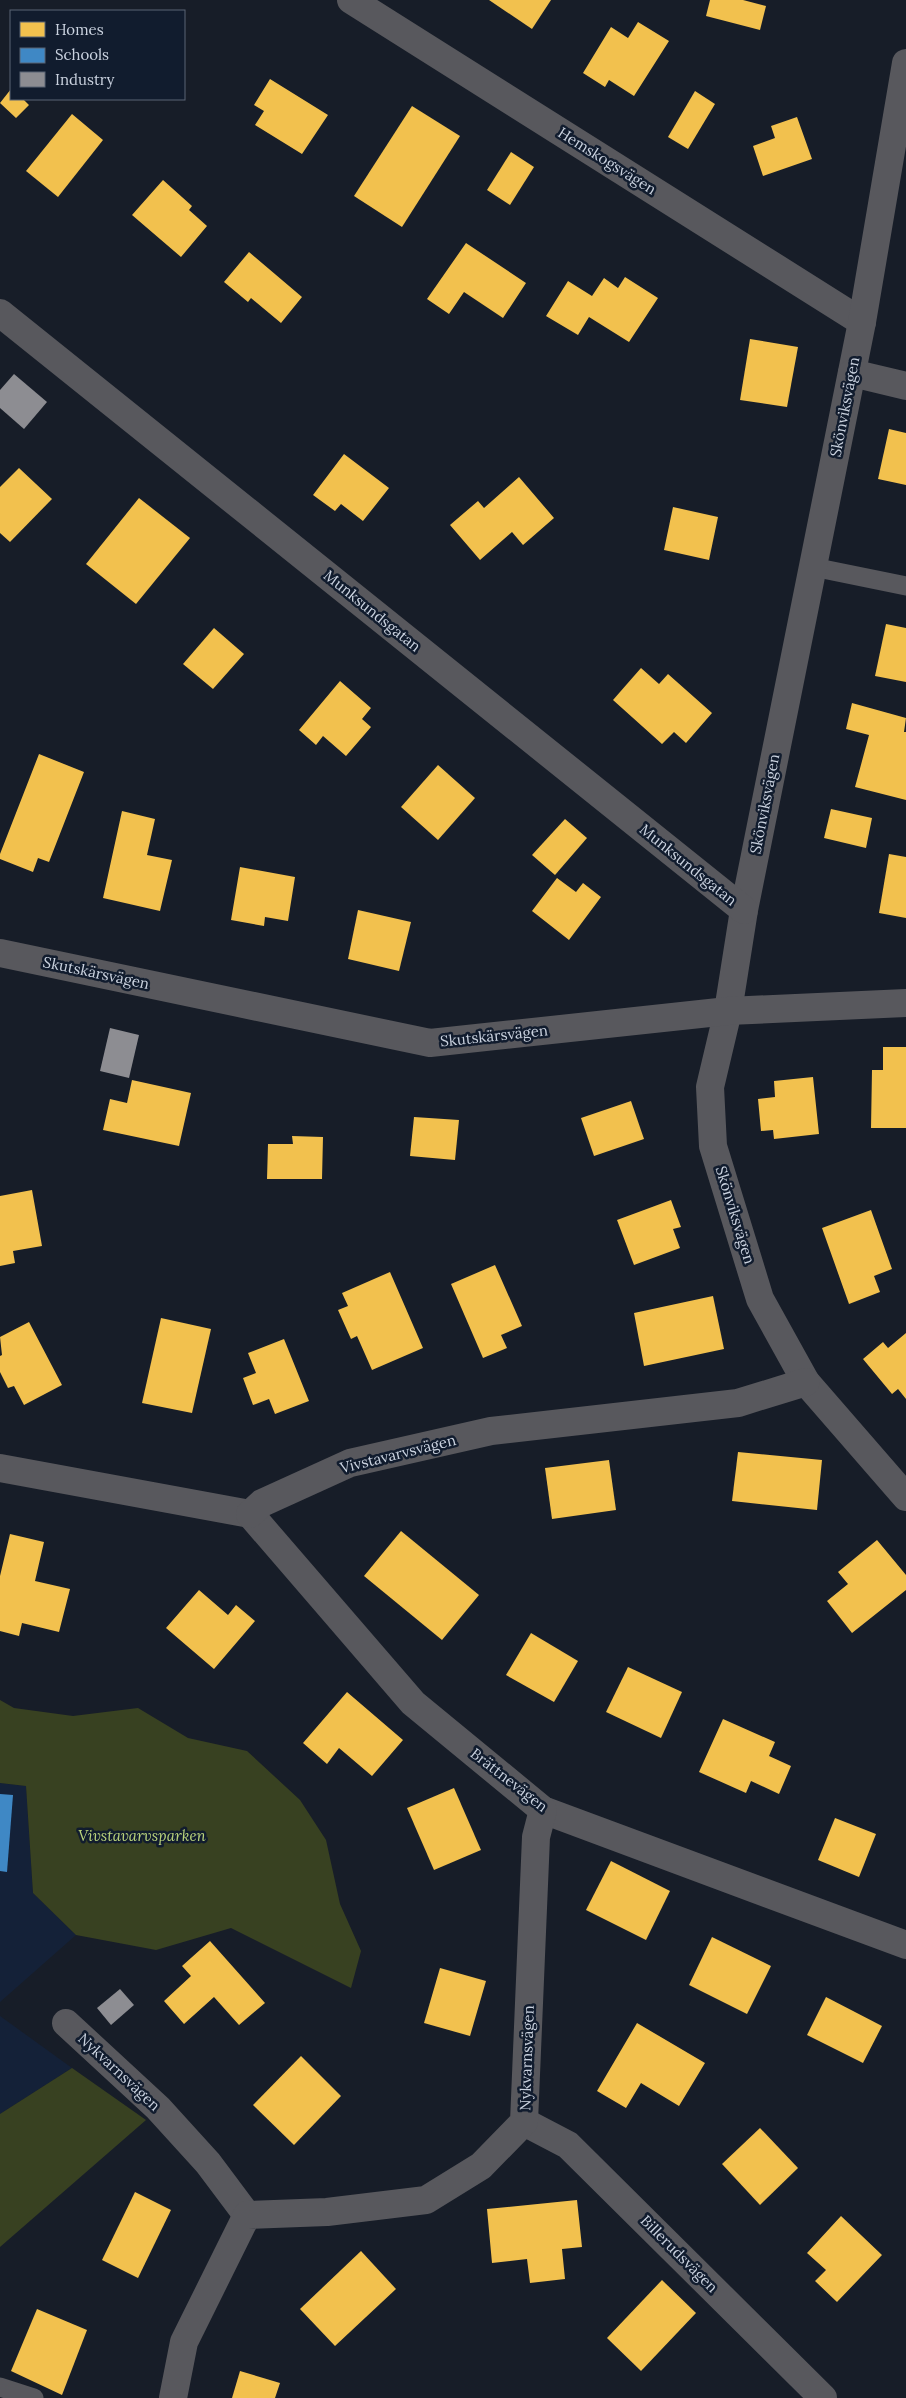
<svg xmlns="http://www.w3.org/2000/svg" width="906" height="2398" font-family="Lora,serif">
<style>
.built{fill:#142138}
.green{fill:#384121}
.homes{fill:#f2c14e}
.schools{fill:#3f88c5}
.industry{fill:#8d8d92}
.lines{fill:none;stroke-linecap:round;stroke-linejoin:round}
.service{stroke:#58585d;stroke-width:19}
.minor{stroke:#58585d;stroke-width:28}
.labels{text-anchor:middle;stroke-width:5;stroke-linejoin:round;paint-order:stroke}
.street-label{font-size:15px;fill:#cad2df;stroke:#111c2e}
.park-label{font-size:15px;font-style:italic;fill:#bad37b;stroke:#111c2e}
</style>
<rect width="100%" height="100%" fill="#171d28"/>
<g class="built">
<path d="M 0,1783 L 26,1786 L 33,1893 L 76,1935 L 0,2002 Z"/>
<path d="M 0,2016 L 72,2068 L 0,2114 Z"/>
</g>
<g class="green">
<path d="M 0,1700 L 14,1708 L 73,1716 L 138,1708 L 188,1738 L 247,1751 L 300,1800 L 326,1840 L 340,1904 L 361,1951 L 351,1988 L 231,1928 L 156,1950 L 76,1935 L 33,1893 L 26,1786 L 0,1783 Z"/>
<path d="M 72,2068 L 146,2120 L 0,2247 L 0,2114 Z"/>
</g>
<g class="homes">
<path d="M 489,0 L 551,0 L 532,29 Z"/>
<path d="M 710,0 L 743,0 L 766,6 L 760,30 L 706,16 Z"/>
<path d="M 638,22 L 669,41 L 634,96 L 609,80 L 605,87 L 583,73 L 611,27 L 628,38 Z"/>
<path d="M 270,79 L 328,115 L 302,154 L 255,125 L 264,111 L 254,105 Z"/>
<path d="M 11,89 L 11,99 L 23,99 L 29,105 L 16,118 L 0,103 Z"/>
<path d="M 695,91 L 715,104 L 688,149 L 668,137 Z"/>
<path d="M 412,106 L 460,136 L 402,227 L 354,196 Z"/>
<path d="M 72,114 L 103,140 L 58,197 L 26,171 Z"/>
<path d="M 797,117 L 812,159 L 763,176 L 753,146 L 775,138 L 771,126 Z"/>
<path d="M 511,152 L 534,167 L 510,205 L 487,190 Z"/>
<path d="M 163,180 L 192,206 L 189,210 L 207,226 L 181,257 L 132,215 Z"/>
<path d="M 466,243 L 526,283 L 503,318 L 464,292 L 449,314 L 427,299 Z"/>
<path d="M 249,252 L 302,297 L 281,323 L 251,298 L 248,302 L 224,282 Z"/>
<path d="M 625,277 L 658,298 L 629,342 L 589,317 L 578,335 L 546,316 L 568,281 L 592,296 L 604,278 L 618,288 Z"/>
<path d="M 750,339 L 798,347 L 787,407 L 740,400 Z"/>
<path d="M 889,429 L 906,433 L 906,485 L 878,479 Z"/>
<path d="M 344,454 L 389,488 L 363,521 L 341,504 L 335,511 L 313,495 Z"/>
<path d="M 19,468 L 52,499 L 10,542 L 0,533 L 0,487 Z"/>
<path d="M 519,477 L 554,518 L 523,545 L 512,532 L 480,560 L 450,525 L 478,501 L 484,508 Z"/>
<path d="M 139,498 L 190,538 L 136,604 L 86,564 Z"/>
<path d="M 673,507 L 718,517 L 709,560 L 664,550 Z"/>
<path d="M 886,624 L 906,628 L 906,682 L 875,676 Z"/>
<path d="M 214,628 L 244,654 L 213,689 L 183,664 Z"/>
<path d="M 641,668 L 659,684 L 668,674 L 712,713 L 686,743 L 674,732 L 662,744 L 613,700 Z"/>
<path d="M 340,681 L 371,708 L 362,719 L 371,727 L 346,756 L 323,736 L 316,745 L 299,730 Z"/>
<path d="M 852,703 L 906,718 L 904,732 L 906,732 L 906,800 L 855,787 L 869,735 L 846,729 Z"/>
<path d="M 39,754 L 84,772 L 49,862 L 38,858 L 33,872 L 0,859 L 0,854 Z"/>
<path d="M 438,765 L 475,798 L 438,840 L 401,807 Z"/>
<path d="M 831,809 L 872,818 L 866,848 L 824,838 Z"/>
<path d="M 122,811 L 155,819 L 147,855 L 172,860 L 160,911 L 103,898 Z"/>
<path d="M 565,819 L 587,838 L 555,875 L 532,855 Z"/>
<path d="M 889,854 L 906,857 L 906,918 L 879,913 Z"/>
<path d="M 240,867 L 295,877 L 288,921 L 265,917 L 264,926 L 231,920 Z"/>
<path d="M 557,878 L 576,892 L 583,883 L 601,897 L 569,940 L 532,911 Z"/>
<path d="M 358,910 L 411,922 L 399,971 L 348,959 Z"/>
<path d="M 883,1047 L 906,1047 L 906,1128 L 871,1128 L 872,1070 L 883,1070 Z"/>
<path d="M 813,1077 L 819,1134 L 774,1139 L 773,1130 L 761,1131 L 758,1099 L 775,1097 L 774,1081 Z"/>
<path d="M 132,1080 L 191,1093 L 179,1146 L 103,1130 L 110,1099 L 127,1103 Z"/>
<path d="M 631,1101 L 644,1139 L 594,1156 L 581,1118 Z"/>
<path d="M 414,1117 L 459,1120 L 455,1160 L 410,1156 Z"/>
<path d="M 292,1136 L 323,1137 L 322,1179 L 267,1179 L 268,1144 L 293,1144 Z"/>
<path d="M 32,1190 L 42,1246 L 13,1251 L 15,1263 L 0,1266 L 0,1196 Z"/>
<path d="M 671,1200 L 681,1227 L 673,1229 L 680,1248 L 634,1265 L 617,1220 Z"/>
<path d="M 871,1210 L 892,1269 L 874,1276 L 880,1292 L 849,1304 L 822,1228 Z"/>
<path d="M 495,1265 L 522,1326 L 501,1335 L 507,1348 L 483,1358 L 451,1284 Z"/>
<path d="M 390,1272 L 423,1348 L 372,1370 L 357,1336 L 351,1339 L 338,1310 L 348,1306 L 342,1293 Z"/>
<path d="M 713,1296 L 724,1349 L 644,1366 L 634,1313 Z"/>
<path d="M 161,1318 L 211,1329 L 192,1413 L 142,1403 Z"/>
<path d="M 29,1322 L 62,1385 L 24,1405 L 14,1386 L 8,1388 L 0,1372 L 0,1356 L 2,1355 L 0,1337 Z"/>
<path d="M 906,1333 L 906,1399 L 898,1389 L 892,1394 L 863,1359 L 883,1342 L 888,1348 Z"/>
<path d="M 284,1339 L 309,1401 L 275,1414 L 269,1399 L 253,1405 L 243,1378 L 256,1373 L 248,1353 Z"/>
<path d="M 738,1452 L 822,1460 L 817,1510 L 732,1501 Z"/>
<path d="M 609,1460 L 616,1510 L 552,1519 L 545,1468 Z"/>
<path d="M 401,1531 L 479,1595 L 442,1640 L 364,1576 Z"/>
<path d="M 10,1534 L 44,1542 L 35,1581 L 70,1589 L 59,1632 L 22,1623 L 19,1636 L 0,1631 L 0,1576 Z"/>
<path d="M 877,1540 L 906,1575 L 906,1590 L 852,1633 L 827,1601 L 848,1584 L 838,1572 Z"/>
<path d="M 199,1590 L 228,1615 L 236,1605 L 255,1621 L 214,1669 L 166,1628 Z"/>
<path d="M 531,1633 L 578,1661 L 554,1702 L 506,1675 Z"/>
<path d="M 628,1667 L 682,1692 L 661,1738 L 606,1712 Z"/>
<path d="M 347,1692 L 403,1740 L 372,1776 L 339,1748 L 327,1764 L 303,1743 Z"/>
<path d="M 723,1719 L 775,1742 L 769,1756 L 791,1766 L 779,1794 L 751,1781 L 746,1793 L 699,1772 Z"/>
<path d="M 454,1788 L 481,1850 L 434,1870 L 407,1808 Z"/>
<path d="M 835,1818 L 876,1834 L 859,1877 L 818,1860 Z"/>
<path d="M 611,1861 L 670,1891 L 646,1940 L 586,1910 Z"/>
<path d="M 712,1937 L 771,1966 L 747,2014 L 689,1985 Z"/>
<path d="M 210,1941 L 265,2003 L 239,2025 L 214,1997 L 184,2024 L 164,2001 L 191,1976 L 182,1966 Z"/>
<path d="M 440,1968 L 486,1981 L 470,2036 L 424,2023 Z"/>
<path d="M 826,1997 L 882,2026 L 863,2063 L 807,2035 Z"/>
<path d="M 637,2023 L 705,2063 L 679,2106 L 641,2083 L 626,2108 L 597,2091 Z"/>
<path d="M 301,2056 L 341,2096 L 294,2145 L 253,2105 Z"/>
<path d="M 760,2128 L 798,2168 L 760,2205 L 722,2164 Z"/>
<path d="M 135,2192 L 171,2210 L 138,2278 L 102,2260 Z"/>
<path d="M 577,2200 L 582,2247 L 562,2249 L 565,2279 L 530,2283 L 527,2259 L 492,2263 L 487,2209 Z"/>
<path d="M 841,2216 L 882,2255 L 837,2302 L 815,2281 L 826,2270 L 807,2253 Z"/>
<path d="M 361,2251 L 396,2289 L 335,2346 L 300,2309 Z"/>
<path d="M 662,2280 L 696,2313 L 641,2371 L 607,2338 Z"/>
<path d="M 37,2309 L 87,2330 L 62,2395 L 11,2371 Z"/>
<path d="M 240,2371 L 280,2383 L 275,2398 L 232,2398 Z"/>
</g>
<path class="schools" d="M 0,1794 L 13,1795 L 7,1872 L 0,1871 Z"/>
<g class="industry">
<path d="M 14,374 L 47,402 L 24,429 L 0,408 L 0,390 Z"/>
<path d="M 110,1028 L 139,1035 L 129,1078 L 100,1071 Z"/>
<path d="M 120,1989 L 134,2005 L 111,2025 L 97,2008 Z"/>
</g>
<g class="lines">
<g class="service">
<path d="M 813,567 L 906,586"/>
<path d="M 0,2387 L 34,2398"/>
</g>
<g class="minor">
<path d="M 351,0 L 862,322"/>
<path d="M 906,63 L 862,322 L 744,910 L 728,1011 L 710,1087 L 713,1146 L 760,1299 L 806,1382 L 906,1497"/>
<path d="M 0,313 L 744,910"/>
<path d="M 852,373 L 906,386"/>
<path d="M 0,953 L 430,1043 L 728,1011 L 906,1003"/>
<path d="M 0,1468 L 250,1514"/>
<path d="M 250,1514 L 413,1703 L 543,1810 L 906,1945"/>
<path d="M 250,1514 L 262,1503 L 350,1463 L 491,1431 L 738,1403 L 806,1382"/>
<path d="M 66,2023 L 158,2108 L 208,2163 L 247,2215"/>
<path d="M 524,2122 L 568,2145 L 823,2398"/>
<path d="M 173,2398 L 184,2342 L 247,2215 L 327,2212 L 426,2200 L 481,2166 L 524,2122 L 536,1837 L 543,1810"/>
</g>
</g>
<g class="labels">
<g class="street-label">
<text transform="translate(607 161) rotate(32)" y="5">Hemskogsvägen</text>
<text transform="translate(845 407) rotate(-79)" y="5">Skönviksvägen</text>
<text transform="translate(372 611) rotate(39)" y="5">Munksundsgatan</text>
<text transform="translate(765 804) rotate(-79)" y="5">Skönviksvägen</text>
<text transform="translate(688 865) rotate(39)" y="5">Munksundsgatan</text>
<text transform="translate(96 973) rotate(12)" y="5">Skutskärsvägen</text>
<text transform="translate(494 1036) rotate(-6)" y="5">Skutskärsvägen</text>
<text transform="translate(735 1215) rotate(73)" y="5">Skönviksvägen</text>
<text transform="translate(398 1454) rotate(-14)" y="5">Vivstavarvsvägen</text>
<text transform="translate(509 1780) rotate(38)" y="5">Brättnevägen</text>
<text transform="translate(527 2058) rotate(-88)" y="5">Nykvarnsvägen</text>
<text transform="translate(119 2072) rotate(43)" y="5">Nykvarnsvägen</text>
<text transform="translate(679 2254) rotate(45)" y="5">Billerudsvägen</text>
</g>
<g class="park-label">
<text x="142" y="1841">Vivstavarvsparken</text>
</g>
</g>
<rect x="10" y="10" width="175" height="90" fill="#111c2e" stroke="#5b6575"/>
<rect x="20" y="22" width="25" height="15" fill="#f2c14e" stroke="#5b6575"/>
<text x="55" y="35" font-size="15" fill="#cad2df">Homes</text>
<rect x="20" y="48" width="25" height="15" fill="#3f88c5" stroke="#5b6575"/>
<text x="55" y="60" font-size="15" fill="#cad2df">Schools</text>
<rect x="20" y="72" width="25" height="15" fill="#8d8d92" stroke="#5b6575"/>
<text x="55" y="85" font-size="15" fill="#cad2df">Industry</text>
</svg>
